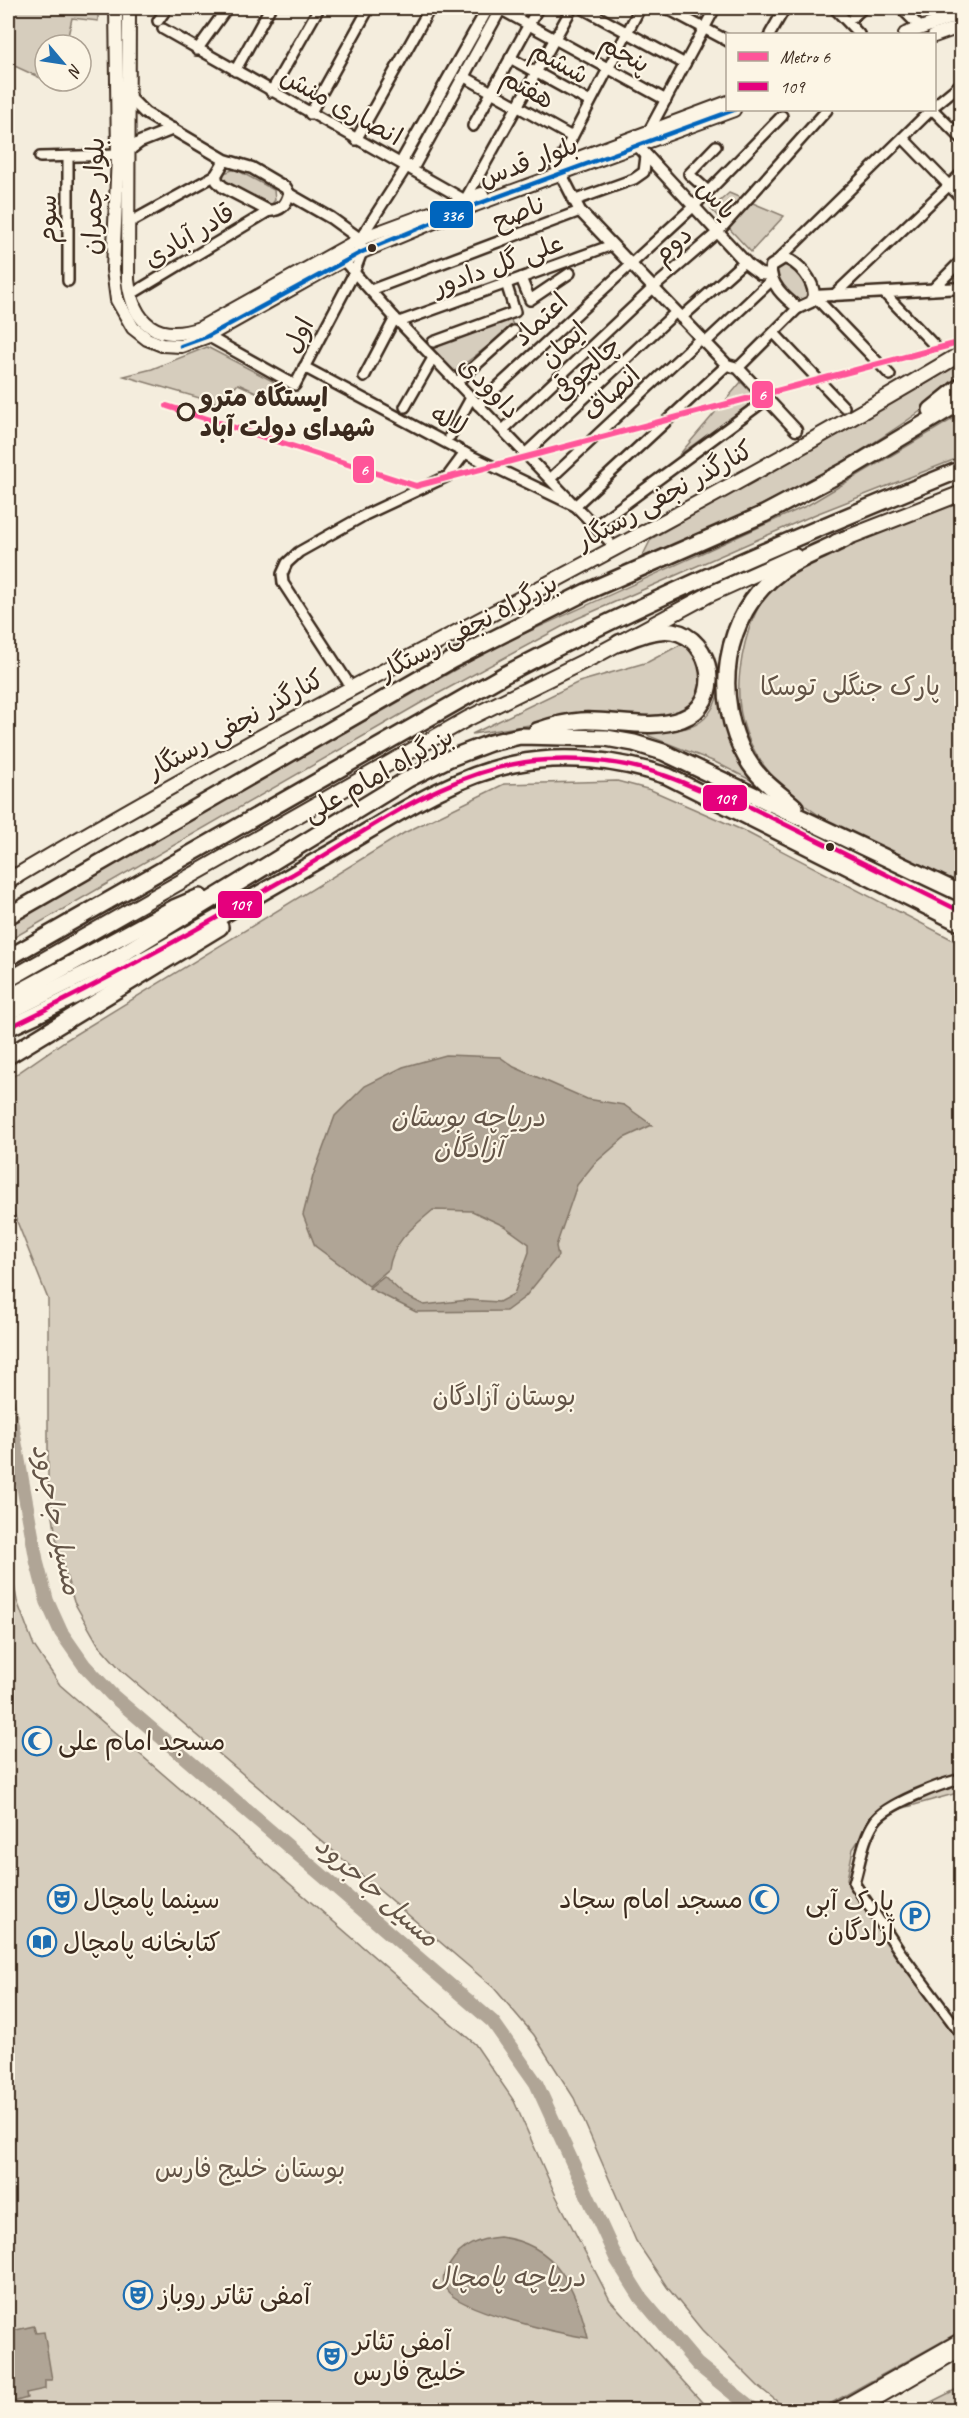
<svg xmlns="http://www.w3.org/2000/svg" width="969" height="2418" font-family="Caveat,'Playpen Sans Arabic',sans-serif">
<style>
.green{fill:#d6cdbd;stroke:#887c6e;stroke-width:1.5}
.water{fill:#b0a596;stroke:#817466;stroke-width:1.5}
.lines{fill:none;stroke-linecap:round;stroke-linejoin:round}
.river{stroke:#b0a596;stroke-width:14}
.minor-casing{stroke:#3b2a1e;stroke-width:14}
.tertiary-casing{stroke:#3b2a1e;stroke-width:15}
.secondary-casing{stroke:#3b2a1e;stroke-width:16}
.primary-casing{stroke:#3b2a1e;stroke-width:18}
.trunk-casing{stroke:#3b2a1e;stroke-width:20}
.minor{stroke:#fcf5e5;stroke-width:9}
.tertiary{stroke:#fcf5e5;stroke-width:10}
.secondary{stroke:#fcf5e5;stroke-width:12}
.primary{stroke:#fcf5e5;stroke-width:14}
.trunk{stroke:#fcf5e5;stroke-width:15}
.bus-1-casing{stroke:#fcf5e5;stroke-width:9}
.bus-2-casing{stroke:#fcf5e5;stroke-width:9}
.bus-1{stroke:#e5007d;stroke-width:4.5}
.bus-2{stroke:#0065bd;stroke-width:4.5}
.metro-1-casing{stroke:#fcf5e5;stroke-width:10}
.metro-1{stroke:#f59;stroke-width:6}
.bus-dot{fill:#3b2a1e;stroke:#fcf5e5;stroke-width:2}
.stop-dot{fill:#fcf5e5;stroke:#3b2a1e;stroke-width:3}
.labels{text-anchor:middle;stroke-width:4.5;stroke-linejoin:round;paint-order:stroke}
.street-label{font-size:26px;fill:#3b2a1e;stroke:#fcf5e5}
.stop-label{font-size:26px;font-weight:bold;fill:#3b2a1e;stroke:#fcf5e5;text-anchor:start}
.park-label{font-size:26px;fill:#625346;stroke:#fcf5e5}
.poi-label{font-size:26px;fill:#3b2a1e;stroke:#fcf5e5;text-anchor:start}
.water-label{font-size:27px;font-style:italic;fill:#645548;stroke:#fcf5e5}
.line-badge{stroke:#fcf5e5;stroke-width:2}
.badge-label{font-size:16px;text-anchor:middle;font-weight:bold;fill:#fff}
</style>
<rect width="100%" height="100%" fill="#f4eddd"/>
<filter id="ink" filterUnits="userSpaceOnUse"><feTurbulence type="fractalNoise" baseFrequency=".0167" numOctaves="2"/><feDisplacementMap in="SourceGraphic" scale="12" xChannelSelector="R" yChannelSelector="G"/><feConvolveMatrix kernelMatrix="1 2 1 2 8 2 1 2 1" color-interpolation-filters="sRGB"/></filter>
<g filter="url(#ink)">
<g class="green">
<path d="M 8,8 L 98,8 L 98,21 L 72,18 L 66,45 L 45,45 L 45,80 L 8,63 Z"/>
<path d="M 235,169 L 274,190 L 275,200 L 272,204 L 262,206 L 223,181 L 224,173 Z"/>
<path d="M 729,193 L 784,216 L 751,252 L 711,209 Z"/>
<path d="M 782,263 L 789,264 L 808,285 L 806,298 L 799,302 C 788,292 774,283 777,267 Z"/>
<path d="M 508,316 L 514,326 L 454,372 L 430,346 Z"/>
<path d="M 207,347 L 284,387 L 276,401 L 238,384 L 220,404 L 124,376 L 152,369 Z"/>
<path d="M 961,360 L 961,381 C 860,460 761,510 642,557 L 651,539 Z"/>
<path d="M 741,382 L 757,399 L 679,455 Z"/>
<path d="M 961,414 L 961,457 L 816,514 L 576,619 L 419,704 L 8,941 L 8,924 L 495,647 L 808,505 Z"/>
<path d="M 961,497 L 961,886 C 870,841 723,798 740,670 C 745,632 755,606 780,575 Z"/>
<path d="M 689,640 L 707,679 L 690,712 L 659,718 L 586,716 L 472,734 L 579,682 L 648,662 Z"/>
<path d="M 721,682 L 766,788 L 715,762 L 649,736 L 645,731 C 687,731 713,730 721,682 Z"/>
<path d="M 617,781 L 651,790 L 742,830 L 961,944 L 961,1792 L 900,1809 L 869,1824 L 853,1849 L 847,1879 L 961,2045 L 961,2331 L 819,2410 L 788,2410 L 759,2387 L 702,2330 L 667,2287 L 636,2241 L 574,2098 L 534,2035 L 494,1988 L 122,1671 L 98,1644 L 74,1602 L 57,1544 L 48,1482 L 48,1299 L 8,1199 L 8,1080 L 66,1040 L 404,833 L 504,784 Z"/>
<path d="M 8,1553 L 17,1601 L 34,1646 L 60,1685 L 475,2044 L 514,2101 L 556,2196 L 610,2300 L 709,2410 L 8,2410 Z"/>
<path d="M 961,2387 L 961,2410 L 915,2410 Z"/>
</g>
<g class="water">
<path d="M 446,1055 L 500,1057 L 514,1067 L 587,1099 L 624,1105 L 652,1125 L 624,1138 L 594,1164 L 577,1185 L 556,1246 L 558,1256 L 525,1297 L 506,1311 L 416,1312 L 369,1288 L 384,1276 L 404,1295 L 424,1305 L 468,1300 L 499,1302 L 514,1294 L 529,1252 L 529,1244 L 504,1226 L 472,1211 L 433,1210 C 413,1227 393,1241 389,1269 L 369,1286 L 315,1246 L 303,1215 L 313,1176 L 335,1116 L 365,1086 L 403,1067 Z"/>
<path d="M 500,2237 C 557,2244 576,2288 588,2338 C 562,2334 458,2311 446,2289 C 441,2280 444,2271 450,2264 C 462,2245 478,2239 500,2237 Z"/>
<path d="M 8,2326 L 12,2326 L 16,2330 L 34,2326 L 36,2333 L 44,2332 L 52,2380 L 45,2380 L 45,2389 L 26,2393 L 27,2398 L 10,2403 L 8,2398 Z"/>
</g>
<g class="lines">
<path class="river" d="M 8,1402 L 37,1563 L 47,1601 L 61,1632 L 84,1665 L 112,1695 L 493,2022 L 536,2083 L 617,2260 L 641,2298 L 697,2364 L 754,2410"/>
<g class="minor-casing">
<g id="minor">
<path d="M 582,8 L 685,64"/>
<path d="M 666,8 L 728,41"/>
<path d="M 834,8 L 859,34"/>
<path d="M 901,8 L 921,28"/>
<path d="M 500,9 L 666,100"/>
<path d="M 853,17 L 863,8"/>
<path d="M 158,21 L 167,8"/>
<path d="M 163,29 L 465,200 L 572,8"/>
<path d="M 770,34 L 785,8"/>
<path d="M 197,50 L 227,8"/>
<path d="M 510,58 L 590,102"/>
<path d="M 235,71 L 270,8"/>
<path d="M 463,76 L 572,137"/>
<path d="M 271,92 L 319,8"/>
<path d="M 934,106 L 962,83"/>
<path d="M 933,110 L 962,139"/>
<path d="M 310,114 L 369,8"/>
<path d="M 473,126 L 538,8"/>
<path d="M 650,129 L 715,8"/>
<path d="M 903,138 L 962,199"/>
<path d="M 356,140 L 430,8"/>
<path d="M 40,157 L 118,155"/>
<path d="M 68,157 L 68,281"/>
<path d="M 557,166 L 640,8"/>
<path d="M 708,191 L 689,174 L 716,146"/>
<path d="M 573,201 L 634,179 L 644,172 L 646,156"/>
<path d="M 127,224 L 216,175"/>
<path d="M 360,239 L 407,166"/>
<path d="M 343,260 L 395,318 L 609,541"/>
<path d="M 778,260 L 931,110"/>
<path d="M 521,278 L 530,300 L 570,273"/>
<path d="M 371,290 L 580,211"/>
<path d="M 932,290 L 962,260"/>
<path d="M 885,294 L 935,346"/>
<path d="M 130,295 L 269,211"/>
<path d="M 814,296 L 890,375"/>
<path d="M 833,296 L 962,173"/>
<path d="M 681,318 L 745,261"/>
<path d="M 399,322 L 612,245"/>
<path d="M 774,333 L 844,407"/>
<path d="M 204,334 L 295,385 L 354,273 L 362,252"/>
<path d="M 433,342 L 515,312 L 506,283"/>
<path d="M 705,343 L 772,280"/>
<path d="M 304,367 L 465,453 L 575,506 L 727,365"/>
<path d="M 738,368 L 798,308"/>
<path d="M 364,377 L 395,318"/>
<path d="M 457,382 L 514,331"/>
<path d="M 478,405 L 694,206 L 782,116"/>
<path d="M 405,407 L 433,358"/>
<path d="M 503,430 L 653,288 L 718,232 L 827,110"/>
<path d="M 450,436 L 471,398"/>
<path d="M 525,454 L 676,312"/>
<path d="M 550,479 L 701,338"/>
<path d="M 595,526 L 767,399"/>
<path d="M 351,687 L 283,583 L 282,574 L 287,563 L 299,552 L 365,515 L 448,476 L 465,453"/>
<path d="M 962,1779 C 942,1783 885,1805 875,1821 C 863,1838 860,1863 854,1883 L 900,1952 L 962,2035"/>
</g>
</g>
<g class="tertiary-casing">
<g id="tertiary">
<path d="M 130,98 L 145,113 L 225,160 L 252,168 L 286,188 L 289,194 C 286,205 281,210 269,211 L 223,187 L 217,181 L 216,175 L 225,160"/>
<path d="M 637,145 L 748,265 L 760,274 L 770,275"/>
<path d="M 128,151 L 140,142 L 173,129"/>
<path d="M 405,165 L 403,159 L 488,8"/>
<path d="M 557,166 L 580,211 L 727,365 L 738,368 L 796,430"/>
<path d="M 409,167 L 415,164 L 501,8"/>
<path d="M 289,194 L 331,218 L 360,239 L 361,247"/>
<path d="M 784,258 C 799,262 814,281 814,296 L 811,302 L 798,308 C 784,297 769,284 771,266 Z"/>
<path d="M 814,296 L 962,288"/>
</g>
</g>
<g class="secondary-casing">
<g id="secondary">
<path d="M 116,8 L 118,155 L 113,270 L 117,300 L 133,328 L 147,339 L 162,345 L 181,346 L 206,337 L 343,260 L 475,205 L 734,110"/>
<path d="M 129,8 L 128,280 C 133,324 158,343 200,328 L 360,239 L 482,194"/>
<path d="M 905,34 L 962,13"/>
<path d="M 934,36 L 962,26"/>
<path d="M 557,166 L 728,102"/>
<path d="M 837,2410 L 962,2339"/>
<path d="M 857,2410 L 962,2349"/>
</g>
</g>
<g class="primary-casing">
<g id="primary">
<path d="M 836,542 L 962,493"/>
<path d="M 8,881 C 320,694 650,541 962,353"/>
<path d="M 8,980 L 467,719 L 593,657 L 708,595 L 795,556"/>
</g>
</g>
<g class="trunk-casing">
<g id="trunk">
<path d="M 931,410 L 962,385"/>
<path d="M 537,731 C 551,726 566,722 581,721 C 613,719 651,731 682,719 C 724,704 714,638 672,631 C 656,628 634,638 619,643"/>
<path d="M 795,807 C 778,792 759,780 747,759 C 712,700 722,614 780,572 C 799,558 824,550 845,539"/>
<path d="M 8,880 L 16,876"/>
<path d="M 8,916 L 452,660 L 586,592 L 764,514 L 847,470 L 962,401"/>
<path d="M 8,958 L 504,675 C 652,597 807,532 962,469"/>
<path d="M 8,998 L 174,908 L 200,897"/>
<path d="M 8,1012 L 111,961 L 408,779 L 448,759 L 490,743 L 520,736 L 606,738 L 634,743 L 663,752 L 962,894"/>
<path d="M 8,1028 C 118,978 222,915 327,855 C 387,821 446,778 514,764 C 564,753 619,760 667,776 L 962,924"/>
<path d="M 8,1056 L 220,927"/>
</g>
</g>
<use href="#minor" class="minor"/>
<use href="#tertiary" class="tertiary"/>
<use href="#secondary" class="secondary"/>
<use href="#primary" class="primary"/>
<use href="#trunk" class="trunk"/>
<g class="bus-1-casing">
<path id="bus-1" d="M 8,1028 C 104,982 196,930 288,877 C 369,831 450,765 547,760 C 586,758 626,762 663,775 C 688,783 710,797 736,800 L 962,912"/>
</g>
<g class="bus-2-casing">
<path id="bus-2" d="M 181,346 L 206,337 L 362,252 L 475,205 L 734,110"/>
</g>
<use href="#bus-1" class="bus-1"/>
<use href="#bus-2" class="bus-2"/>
<g class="metro-1-casing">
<path id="metro-1" d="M 167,406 L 416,486 L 962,342"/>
</g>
<use href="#metro-1" class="metro-1"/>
</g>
</g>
<defs>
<g id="mosque-ring" transform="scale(1.5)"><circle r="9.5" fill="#fcf5e5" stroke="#1f6fb2" stroke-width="1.5"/><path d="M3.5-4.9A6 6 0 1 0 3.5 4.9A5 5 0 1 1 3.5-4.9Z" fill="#1f6fb2"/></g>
<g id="theatre-ring" transform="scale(1.5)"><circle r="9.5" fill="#fcf5e5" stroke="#1f6fb2" stroke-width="1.5"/><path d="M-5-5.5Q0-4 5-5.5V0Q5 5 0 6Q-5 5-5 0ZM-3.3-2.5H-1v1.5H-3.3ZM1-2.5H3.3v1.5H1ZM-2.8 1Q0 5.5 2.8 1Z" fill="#1f6fb2"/></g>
<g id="parking-ring" transform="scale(1.5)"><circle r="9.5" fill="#fcf5e5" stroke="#1f6fb2" stroke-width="1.5"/><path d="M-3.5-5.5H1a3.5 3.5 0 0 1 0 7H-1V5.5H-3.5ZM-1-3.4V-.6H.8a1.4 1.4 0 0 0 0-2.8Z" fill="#1f6fb2"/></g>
<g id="library-ring" transform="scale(1.5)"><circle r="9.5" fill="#fcf5e5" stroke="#1f6fb2" stroke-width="1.5"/><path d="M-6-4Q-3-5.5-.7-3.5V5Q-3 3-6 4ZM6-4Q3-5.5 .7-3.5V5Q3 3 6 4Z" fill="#1f6fb2"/></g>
</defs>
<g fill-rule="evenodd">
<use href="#mosque-ring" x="37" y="1741"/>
<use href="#theatre-ring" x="62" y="1899"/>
<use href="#mosque-ring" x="764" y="1899"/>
<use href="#parking-ring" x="915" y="1916"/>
<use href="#library-ring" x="42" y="1942"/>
<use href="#theatre-ring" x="138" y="2295"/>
<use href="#theatre-ring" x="332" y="2356"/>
</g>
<g class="bus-dot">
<circle cx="372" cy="248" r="5"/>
<circle cx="830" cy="847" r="5"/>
</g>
<circle class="stop-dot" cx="186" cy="412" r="8"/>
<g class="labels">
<g class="street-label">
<text transform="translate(625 53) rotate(29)" y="9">پنجم</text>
<text transform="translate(560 62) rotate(29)" y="9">ششم</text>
<text transform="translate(528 88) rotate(29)" y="9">هفتم</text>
<text transform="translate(342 106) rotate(29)" y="9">انصاری منش</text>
<text transform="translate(528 161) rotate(-20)" y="9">بلوار قدس</text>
<text transform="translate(93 196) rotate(-88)" y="9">بلوار چمران</text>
<text transform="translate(717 199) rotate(47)" y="9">یاس</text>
<text transform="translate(519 212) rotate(-21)" y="9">ناصح</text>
<text transform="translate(47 219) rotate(-90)" y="9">سوم</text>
<text transform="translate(189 235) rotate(-31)" y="9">قادر آبادی</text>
<text transform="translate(672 244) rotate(-41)" y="9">دوم</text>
<text transform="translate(498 264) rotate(-20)" y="9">علی گل دادور</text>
<text transform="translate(540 319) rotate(-43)" y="9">اعتماد</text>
<text transform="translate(298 335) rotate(-62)" y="9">اول</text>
<text transform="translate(563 344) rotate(-43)" y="9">ایمان</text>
<text transform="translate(586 368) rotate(-43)" y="9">چالچوقی</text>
<text transform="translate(490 387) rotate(46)" y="9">داوودی</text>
<text transform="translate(611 393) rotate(-43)" y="9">انصاف</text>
<text transform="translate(449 420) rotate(29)" y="9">لاله</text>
<text transform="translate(664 495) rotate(-29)" y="9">کنارگذر نجفی رستگار</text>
<text transform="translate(468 627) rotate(-28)" y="9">بزرگراه نجفی رستگار</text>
<text transform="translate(235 724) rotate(-29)" y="9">کنارگذر نجفی رستگار</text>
<text transform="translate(378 774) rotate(-29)" y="9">بزرگراه امام علی</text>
</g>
<g class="stop-label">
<text x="200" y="406">ایستگاه مترو<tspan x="200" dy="30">شهدای دولت آباد</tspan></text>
</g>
<g class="park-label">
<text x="850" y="695">پارک جنگلی توسکا</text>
<text x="504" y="1405">بوستان آزادگان</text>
<text x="250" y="2177">بوستان خلیج فارس</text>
</g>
<g class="poi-label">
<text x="58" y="1750">مسجد امام علی</text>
<text x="83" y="1908">سینما پامچال</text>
<text x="743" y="1908" text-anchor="end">مسجد امام سجاد</text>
<text x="894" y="1910" text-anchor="end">پارک آبی<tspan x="894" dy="30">آزادگان</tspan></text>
<text x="63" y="1951">کتابخانه پامچال</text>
<text x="159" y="2304">آمفی تئاتر روباز</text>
<text x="353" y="2350">آمفی تئاتر<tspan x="353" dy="30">خلیج فارس</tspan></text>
</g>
<g class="water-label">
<text x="468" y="1126">دریاچه بوستان<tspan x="468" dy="31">آزادگان</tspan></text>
<text transform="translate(57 1519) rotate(78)" y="9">مسیل جاجرود</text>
<text transform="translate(377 1891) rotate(41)" y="9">مسیل جاجرود</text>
<text x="508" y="2286">دریاچه پامچال</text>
</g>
</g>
<g class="line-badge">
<rect x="429" y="200" width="45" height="29" rx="6" fill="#0065bd"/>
<rect x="751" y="380" width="23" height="29" rx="6" fill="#f59"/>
<rect x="352" y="455" width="23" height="29" rx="6" fill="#f59"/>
<rect x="702" y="784" width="46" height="28" rx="6" fill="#e5007d"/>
<rect x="217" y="890" width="46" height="29" rx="6" fill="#e5007d"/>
</g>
<g class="badge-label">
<text x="452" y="221">336</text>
<text x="762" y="400">6</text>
<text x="364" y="475">6</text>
<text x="725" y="804">109</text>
<text x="240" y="910">109</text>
</g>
<rect width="969" height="2418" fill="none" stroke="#fcf5e5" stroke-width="30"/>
<rect x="15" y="15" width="939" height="2388" fill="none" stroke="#3b2a1e" stroke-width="2" filter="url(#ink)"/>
<rect x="726" y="33" width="210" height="78" fill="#fcf5e5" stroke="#afa495" stroke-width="1.5"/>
<rect x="738" y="52" width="30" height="9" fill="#ff5599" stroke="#afa495" stroke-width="1.5"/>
<text x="780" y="63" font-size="18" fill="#3b2a1e">Metro 6</text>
<rect x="738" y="82" width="30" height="9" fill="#e5007d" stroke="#afa495" stroke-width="1.5"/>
<text x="780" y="93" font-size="18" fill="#3b2a1e">109</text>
<g transform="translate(63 63) rotate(119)"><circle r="28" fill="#fcf5e5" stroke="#afa495" stroke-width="1.5"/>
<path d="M0-4.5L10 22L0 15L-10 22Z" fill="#1f6fb2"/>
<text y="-9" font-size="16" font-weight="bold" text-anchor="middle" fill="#3b2a1e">N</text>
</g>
</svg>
